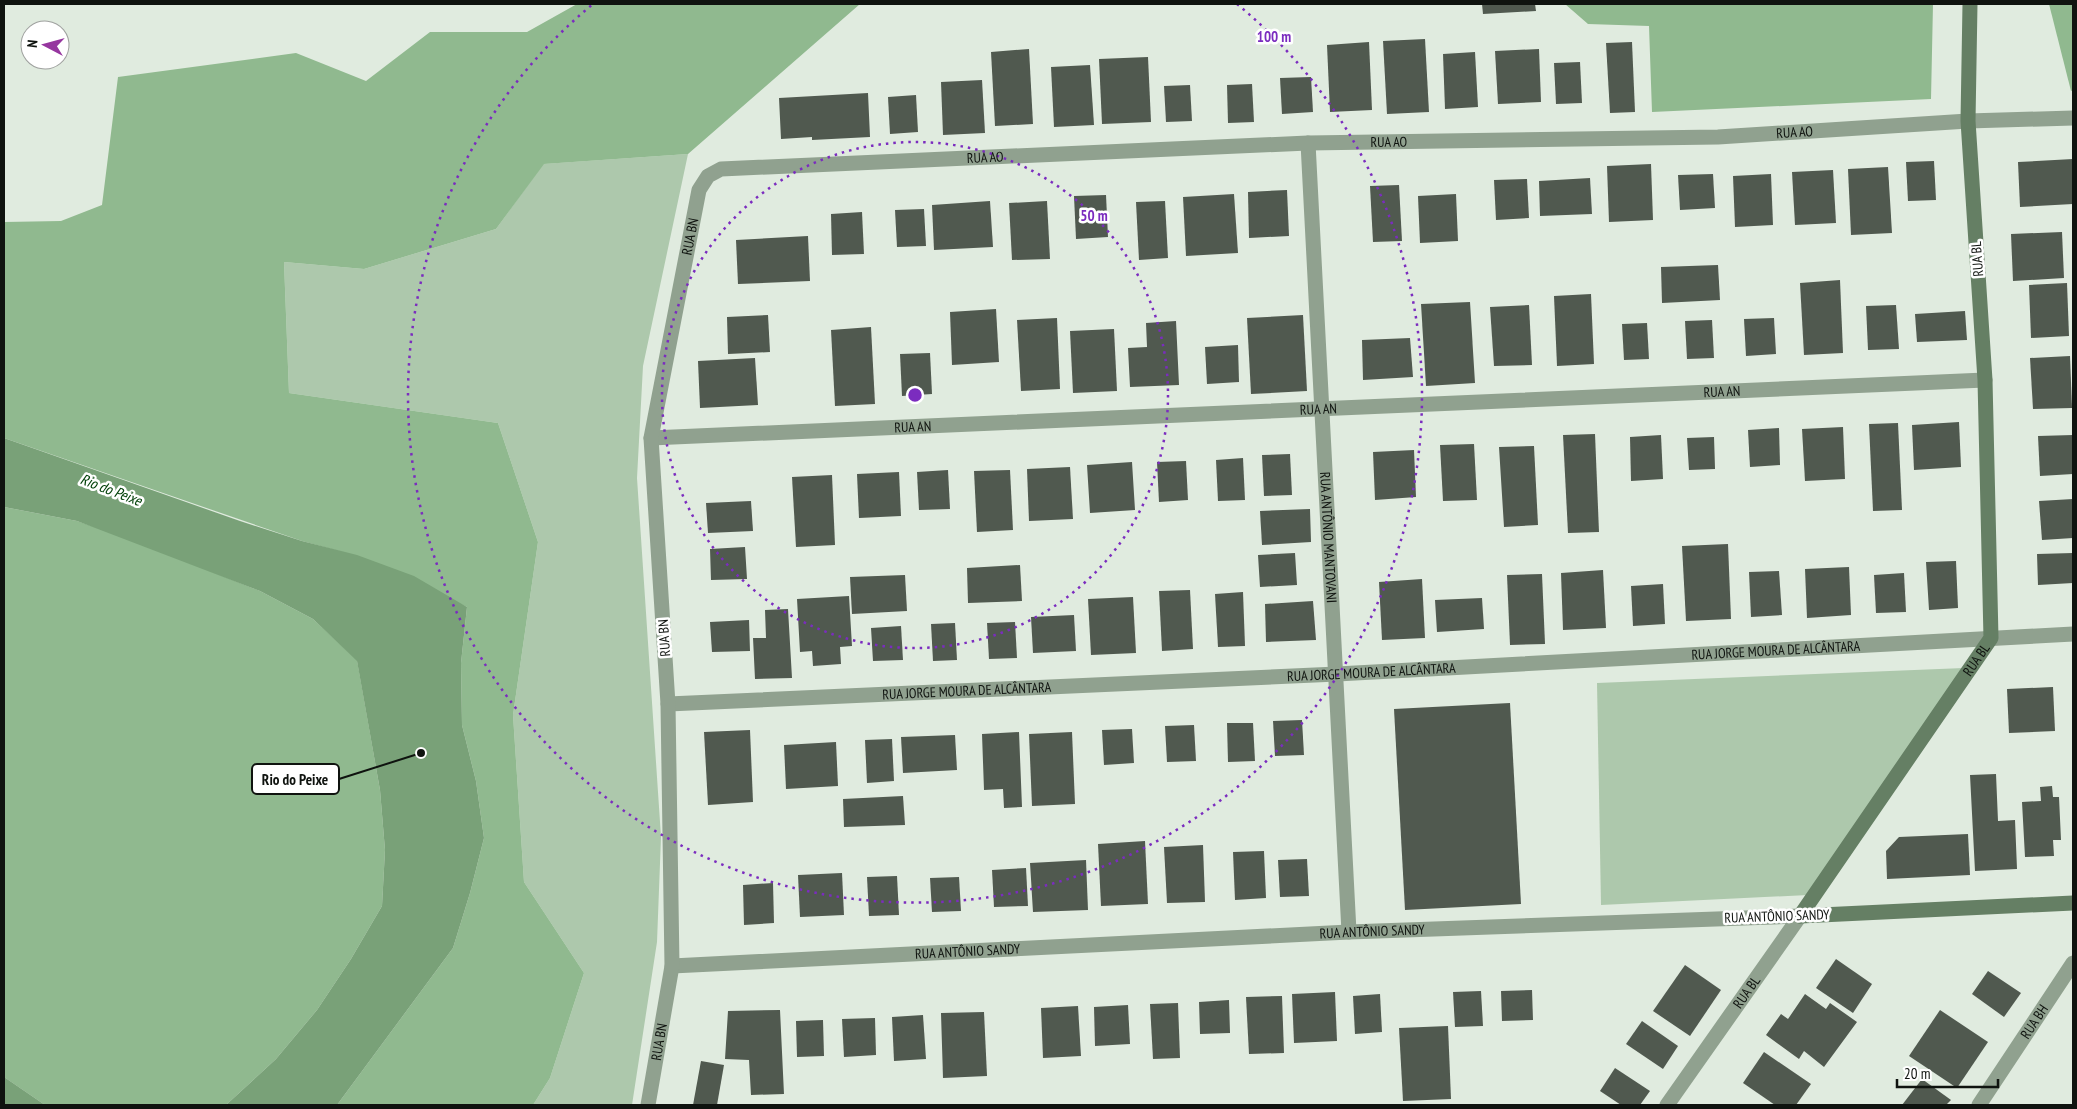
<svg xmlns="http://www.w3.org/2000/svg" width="2077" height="1109" font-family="'PT Sans Narrow',sans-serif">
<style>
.green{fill:#adc8ac}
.forest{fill:#90b98f}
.water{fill:#79a178}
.building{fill:#50594f}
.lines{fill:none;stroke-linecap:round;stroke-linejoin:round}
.street{stroke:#90a18f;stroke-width:15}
.secondary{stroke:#657f64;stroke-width:15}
.ring{fill:none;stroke:#7b2cbf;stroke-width:2.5;stroke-dasharray:2.5 5}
.labels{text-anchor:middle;stroke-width:5;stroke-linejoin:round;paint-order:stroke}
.street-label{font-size:14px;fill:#0f130f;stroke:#fff}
.water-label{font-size:15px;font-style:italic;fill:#03420a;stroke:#fff}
.centre{fill:#7b2cbf;stroke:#fff;stroke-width:2.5}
.ring-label{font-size:15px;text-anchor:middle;font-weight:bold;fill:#7b2cbf;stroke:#fff;stroke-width:5;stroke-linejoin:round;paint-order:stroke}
.leader{fill:none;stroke:#0f130f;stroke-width:2}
.callout-dot{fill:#0f130f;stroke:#fff;stroke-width:2}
.callout{fill:#fff;stroke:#0f130f;stroke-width:2}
.callout-label{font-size:15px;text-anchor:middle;font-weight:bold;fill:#0f130f}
</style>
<rect width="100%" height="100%" fill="#e0ebdf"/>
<g class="green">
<path d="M 688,154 L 643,366 L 637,478 L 661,837 L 657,942 L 632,1105 L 533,1105 L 550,1078 L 584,973 L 524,882 L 513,715 L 538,542 L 498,423 L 289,393 L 284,262 L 364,269 L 496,229 L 543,164 Z"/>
<path d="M 1964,668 L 1808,895 L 1601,905 L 1597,683 Z"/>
</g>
<g class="forest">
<path d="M 577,4 L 860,4 L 688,154 L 544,164 L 496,229 L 364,269 L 284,262 L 289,393 L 498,423 L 538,542 L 513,715 L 524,882 L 584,973 L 550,1078 L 533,1105 L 337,1105 L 453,948 L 470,893 L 484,838 L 476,781 L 462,725 L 461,663 L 467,607 L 357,556 L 302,541 L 4,438 L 4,222 L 61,221 L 102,205 L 118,77 L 296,53 L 366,81 L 430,32 L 527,32 Z"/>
<path d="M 1565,4 L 1933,4 L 1931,99 L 1652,112 L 1649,26 L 1588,24 Z"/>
<path d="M 2049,4 L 2073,4 L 2073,90 L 2071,91 Z"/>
<path d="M 4,507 L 77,521 L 133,540 L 260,591 L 313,619 L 357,660 L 380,790 L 385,850 L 382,906 L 351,959 L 317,1010 L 276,1059 L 226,1105 L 45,1105 L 4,1077 Z"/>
</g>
<g class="water">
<path d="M 4,438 L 240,521 L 302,541 L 357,555 L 414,576 L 467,607 L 461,663 L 462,725 L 476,781 L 484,838 L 470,893 L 453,948 L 337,1105 L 226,1105 L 276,1059 L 317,1010 L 351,959 L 382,906 L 385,850 L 380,790 L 357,661 L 313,619 L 260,591 L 77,521 L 4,507 Z"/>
<path d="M 4,1077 L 7,1079 L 45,1105 L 4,1105 Z"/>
</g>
<g class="building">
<path d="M 1482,4 L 1535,4 L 1536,11 L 1483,14 Z"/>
<path d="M 1425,39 L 1429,112 L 1387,114 L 1383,41 Z"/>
<path d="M 1369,42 L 1372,110 L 1330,112 L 1327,45 Z"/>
<path d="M 1632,42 L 1635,112 L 1610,113 L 1606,43 Z"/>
<path d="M 1029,49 L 1033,124 L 995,126 L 991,52 Z"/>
<path d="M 1539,49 L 1541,102 L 1498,104 L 1495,51 Z"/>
<path d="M 1475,52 L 1478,107 L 1445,109 L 1443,54 Z"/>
<path d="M 1148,57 L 1151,122 L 1102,124 L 1099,59 Z"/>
<path d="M 1580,62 L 1582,103 L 1556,104 L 1554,63 Z"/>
<path d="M 1090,65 L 1094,125 L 1054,127 L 1051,67 Z"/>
<path d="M 1311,77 L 1313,112 L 1282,114 L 1280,78 Z"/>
<path d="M 982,80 L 985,133 L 943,135 L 941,82 Z"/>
<path d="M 1252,84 L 1254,122 L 1228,123 L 1227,85 Z"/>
<path d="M 1190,85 L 1192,121 L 1166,122 L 1164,86 Z"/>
<path d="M 868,93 L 870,137 L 812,140 L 812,137 L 781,139 L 779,98 Z"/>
<path d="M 916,95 L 918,132 L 890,134 L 888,97 Z"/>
<path d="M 2073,159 L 2073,204 L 2020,207 L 2018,162 Z"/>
<path d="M 1934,161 L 1936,200 L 1908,201 L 1906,162 Z"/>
<path d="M 1651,164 L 1653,220 L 1609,222 L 1607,166 Z"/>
<path d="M 1888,167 L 1892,233 L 1851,235 L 1848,169 Z"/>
<path d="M 1833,170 L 1836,223 L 1795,225 L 1792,172 Z"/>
<path d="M 1713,174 L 1715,208 L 1680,210 L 1678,175 Z"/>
<path d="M 1771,174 L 1773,225 L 1735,227 L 1733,176 Z"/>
<path d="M 1590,178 L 1592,214 L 1540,216 L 1539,181 Z"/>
<path d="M 1527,179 L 1529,218 L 1496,220 L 1494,180 Z"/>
<path d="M 1399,185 L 1402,241 L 1373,242 L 1370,186 Z"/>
<path d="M 1287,190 L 1289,236 L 1249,238 L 1248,192 Z"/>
<path d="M 1234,194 L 1238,253 L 1186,256 L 1183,197 Z"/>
<path d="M 1456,194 L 1458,241 L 1420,243 L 1418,196 Z"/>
<path d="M 1106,195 L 1108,237 L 1076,239 L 1074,196 Z"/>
<path d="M 990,201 L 993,247 L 934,250 L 932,205 Z"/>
<path d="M 1047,201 L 1050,259 L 1012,260 L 1009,203 Z"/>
<path d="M 1165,201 L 1168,258 L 1139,260 L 1136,202 Z"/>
<path d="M 924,209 L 926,246 L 897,247 L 895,210 Z"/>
<path d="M 862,212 L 864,254 L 832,255 L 831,214 Z"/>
<path d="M 2062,232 L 2064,278 L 2013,281 L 2011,234 Z"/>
<path d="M 808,236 L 810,281 L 738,284 L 736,240 Z"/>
<path d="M 1718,265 L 1720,300 L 1662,303 L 1661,267 Z"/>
<path d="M 1840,280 L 1843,353 L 1804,355 L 1800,283 Z"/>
<path d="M 2067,283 L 2069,336 L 2031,338 L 2029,285 Z"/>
<path d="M 1591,294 L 1594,364 L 1557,366 L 1554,296 Z"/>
<path d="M 1470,302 L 1475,383 L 1426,386 L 1421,304 Z"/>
<path d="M 1529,305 L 1532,365 L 1494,366 L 1490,307 Z"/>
<path d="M 1896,305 L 1899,349 L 1868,350 L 1866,306 Z"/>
<path d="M 996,309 L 999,362 L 952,365 L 950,312 Z"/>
<path d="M 1965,311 L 1967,340 L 1917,342 L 1915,314 Z"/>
<path d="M 768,315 L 770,352 L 728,354 L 727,317 Z"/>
<path d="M 1303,315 L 1307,391 L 1251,394 L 1247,318 Z"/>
<path d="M 1057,318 L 1060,389 L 1021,391 L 1017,320 Z"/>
<path d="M 1774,318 L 1776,354 L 1746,356 L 1744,319 Z"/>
<path d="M 1712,320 L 1714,358 L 1687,359 L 1685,321 Z"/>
<path d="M 1176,321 L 1179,385 L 1130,387 L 1128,348 L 1147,347 L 1146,323 Z"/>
<path d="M 1647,323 L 1649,359 L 1624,360 L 1622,324 Z"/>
<path d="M 871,327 L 875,404 L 835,406 L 831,330 Z"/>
<path d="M 1114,329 L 1117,391 L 1073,393 L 1070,331 Z"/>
<path d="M 1410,338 L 1413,377 L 1363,380 L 1362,340 Z"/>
<path d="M 1238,345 L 1239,382 L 1207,384 L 1205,347 Z"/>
<path d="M 930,353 L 932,394 L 902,396 L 900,354 Z"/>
<path d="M 2070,356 L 2072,408 L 2033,409 L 2030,358 Z"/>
<path d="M 755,358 L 758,405 L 700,408 L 698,361 Z"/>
<path d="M 1959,422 L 1961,467 L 1914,470 L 1912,425 Z"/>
<path d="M 1898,423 L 1902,510 L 1873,511 L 1869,424 Z"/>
<path d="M 1843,427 L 1845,479 L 1805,481 L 1802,429 Z"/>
<path d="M 1779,428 L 1780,465 L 1750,467 L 1748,430 Z"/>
<path d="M 1595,434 L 1599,532 L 1568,533 L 1563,435 Z"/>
<path d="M 1661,435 L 1663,479 L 1631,481 L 1630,437 Z"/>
<path d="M 2073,435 L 2073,474 L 2040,476 L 2038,436 Z"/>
<path d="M 1714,437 L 1715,469 L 1689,470 L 1687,438 Z"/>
<path d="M 1474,444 L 1477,500 L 1443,501 L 1440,445 Z"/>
<path d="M 1534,446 L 1538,525 L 1504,527 L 1499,447 Z"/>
<path d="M 1414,450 L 1416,497 L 1375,500 L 1373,452 Z"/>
<path d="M 1290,454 L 1292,495 L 1264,496 L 1262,455 Z"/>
<path d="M 1243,458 L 1245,500 L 1218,501 L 1216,460 Z"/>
<path d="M 1186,461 L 1188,500 L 1159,502 L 1157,462 Z"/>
<path d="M 1132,462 L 1135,510 L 1090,513 L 1087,465 Z"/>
<path d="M 1070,467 L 1073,519 L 1029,521 L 1027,469 Z"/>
<path d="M 948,470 L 950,509 L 919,510 L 917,472 Z"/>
<path d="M 1010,470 L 1013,530 L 977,532 L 974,471 Z"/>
<path d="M 899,472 L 901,516 L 859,518 L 857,474 Z"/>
<path d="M 832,475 L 835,545 L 796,547 L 792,477 Z"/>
<path d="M 2073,499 L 2073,538 L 2042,540 L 2039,501 Z"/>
<path d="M 751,501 L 753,531 L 708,533 L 706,503 Z"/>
<path d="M 1310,509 L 1311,542 L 1262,545 L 1260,511 Z"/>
<path d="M 1728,544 L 1731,619 L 1686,621 L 1682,546 Z"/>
<path d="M 745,547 L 747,579 L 711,580 L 710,549 Z"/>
<path d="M 1295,553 L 1297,585 L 1260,587 L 1258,555 Z"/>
<path d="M 2073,553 L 2073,583 L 2038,585 L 2037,554 Z"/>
<path d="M 1956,561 L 1958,608 L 1929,610 L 1926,562 Z"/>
<path d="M 1020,565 L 1022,601 L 968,603 L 967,568 Z"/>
<path d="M 1849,567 L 1851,615 L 1807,618 L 1805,569 Z"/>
<path d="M 1603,570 L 1606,628 L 1563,630 L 1561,573 Z"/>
<path d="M 1779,571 L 1782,615 L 1751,617 L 1749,572 Z"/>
<path d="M 1904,573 L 1906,612 L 1876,613 L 1874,575 Z"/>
<path d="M 1542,574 L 1545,644 L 1510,645 L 1507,575 Z"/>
<path d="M 905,575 L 907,611 L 852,614 L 850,577 Z"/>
<path d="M 1422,579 L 1425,638 L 1382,640 L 1379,582 Z"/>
<path d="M 1663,584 L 1665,624 L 1633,626 L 1631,586 Z"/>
<path d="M 1190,590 L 1193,649 L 1162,651 L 1159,591 Z"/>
<path d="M 1243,592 L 1245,646 L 1218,647 L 1215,594 Z"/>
<path d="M 849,596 L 852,646 L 840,647 L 841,664 L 813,666 L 812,651 L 800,652 L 797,599 Z"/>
<path d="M 1133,597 L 1136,653 L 1091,655 L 1088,599 Z"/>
<path d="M 1482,598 L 1484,629 L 1437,632 L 1435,600 Z"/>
<path d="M 1313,601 L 1316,640 L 1266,642 L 1265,604 Z"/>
<path d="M 788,609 L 792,678 L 755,679 L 753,638 L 766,638 L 765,610 Z"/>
<path d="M 1074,615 L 1076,651 L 1033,653 L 1031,617 Z"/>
<path d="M 749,620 L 750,651 L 712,652 L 710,622 Z"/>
<path d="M 1015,622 L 1017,658 L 989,659 L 987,623 Z"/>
<path d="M 955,623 L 957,660 L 933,661 L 931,624 Z"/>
<path d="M 901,626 L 903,660 L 873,661 L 871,628 Z"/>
<path d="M 2053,687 L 2055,731 L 2009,733 L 2007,689 Z"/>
<path d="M 1510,703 L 1521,904 L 1405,910 L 1394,709 Z"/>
<path d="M 1302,720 L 1304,755 L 1275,756 L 1273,721 Z"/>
<path d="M 1227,723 L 1253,723 L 1255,761 L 1228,762 Z"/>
<path d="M 1194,725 L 1196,761 L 1167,762 L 1165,726 Z"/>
<path d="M 1132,729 L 1134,763 L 1104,765 L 1102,730 Z"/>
<path d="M 750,730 L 753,802 L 708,805 L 704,732 Z"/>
<path d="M 1019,732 L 1022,807 L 1004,808 L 1003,789 L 984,790 L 982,734 Z"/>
<path d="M 1072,732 L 1075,804 L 1032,806 L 1029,734 Z"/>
<path d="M 955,735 L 957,770 L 903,773 L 901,737 Z"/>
<path d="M 892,739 L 894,781 L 867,783 L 865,740 Z"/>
<path d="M 836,742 L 838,786 L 786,789 L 784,745 Z"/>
<path d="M 1996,774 L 1998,821 L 2015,820 L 2017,869 L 1975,871 L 1970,775 Z"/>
<path d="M 2052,786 L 2053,797 L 2059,797 L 2061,840 L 2053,840 L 2054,856 L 2025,857 L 2022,802 L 2041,801 L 2040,787 Z"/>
<path d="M 903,796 L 905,825 L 844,827 L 843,799 Z"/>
<path d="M 1968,834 L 1970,875 L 1887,879 L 1886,851 L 1899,837 Z"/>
<path d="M 1145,841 L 1148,904 L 1101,906 L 1098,844 Z"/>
<path d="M 1203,845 L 1205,902 L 1167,903 L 1164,847 Z"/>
<path d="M 1264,851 L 1266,898 L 1235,900 L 1233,852 Z"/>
<path d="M 1307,859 L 1309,896 L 1280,897 L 1278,860 Z"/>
<path d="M 1086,860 L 1088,910 L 1033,912 L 1030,863 Z"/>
<path d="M 1026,868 L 1028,906 L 994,907 L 992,870 Z"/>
<path d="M 842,873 L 844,915 L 800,917 L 798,875 Z"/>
<path d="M 897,876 L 899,915 L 869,916 L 867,877 Z"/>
<path d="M 959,877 L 961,911 L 932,912 L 930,878 Z"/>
<path d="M 773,883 L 774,923 L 744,925 L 743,885 Z"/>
<path d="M 1836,959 L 1872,984 L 1853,1013 L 1816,988 Z"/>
<path d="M 1685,965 L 1721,990 L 1690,1036 L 1653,1011 Z"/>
<path d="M 1988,971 L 2021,993 L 2004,1017 L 1972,994 Z"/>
<path d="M 1532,990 L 1533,1020 L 1502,1021 L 1501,991 Z"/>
<path d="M 1481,991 L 1483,1026 L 1455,1027 L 1453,992 Z"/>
<path d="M 1335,992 L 1337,1041 L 1294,1043 L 1292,994 Z"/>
<path d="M 1380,994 L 1382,1032 L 1355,1034 L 1353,996 Z"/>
<path d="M 1805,994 L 1826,1009 L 1830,1003 L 1857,1022 L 1824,1067 L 1804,1051 L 1799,1059 L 1766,1035 L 1781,1014 L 1788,1019 Z"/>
<path d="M 1282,996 L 1284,1053 L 1249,1054 L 1246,997 Z"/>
<path d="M 1229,1000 L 1230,1033 L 1200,1034 L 1199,1002 Z"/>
<path d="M 1178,1003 L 1180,1058 L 1153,1059 L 1150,1004 Z"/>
<path d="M 1128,1005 L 1130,1044 L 1095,1046 L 1094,1007 Z"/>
<path d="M 1078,1006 L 1081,1056 L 1043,1058 L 1041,1008 Z"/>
<path d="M 780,1010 L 784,1094 L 751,1095 L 749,1060 L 725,1059 L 728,1011 Z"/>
<path d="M 1940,1010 L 1988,1042 L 1957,1088 L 1909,1056 Z"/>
<path d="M 984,1012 L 987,1076 L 943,1078 L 941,1013 Z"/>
<path d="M 923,1015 L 926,1059 L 894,1061 L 892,1017 Z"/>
<path d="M 875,1018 L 876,1055 L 844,1057 L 842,1019 Z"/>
<path d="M 823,1020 L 824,1056 L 797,1057 L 796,1021 Z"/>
<path d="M 1642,1021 L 1678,1046 L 1663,1069 L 1626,1044 Z"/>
<path d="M 1448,1026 L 1451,1099 L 1403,1101 L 1399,1028 Z"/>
<path d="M 1764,1052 L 1811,1084 L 1796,1105 L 1775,1105 L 1743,1083 Z"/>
<path d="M 701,1061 L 724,1065 L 717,1105 L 693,1105 Z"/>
<path d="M 1615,1068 L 1650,1091 L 1640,1105 L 1621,1105 L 1600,1091 Z"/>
<path d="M 1922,1079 L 1951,1100 L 1946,1105 L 1902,1105 Z"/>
</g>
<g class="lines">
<g class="street">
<path id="s1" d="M 1308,143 L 1349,932"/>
<path id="s2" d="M 651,438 L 1985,380"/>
<path id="s3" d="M 668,704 L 1337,674 L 2073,634"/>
<path id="s4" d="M 672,966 L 1349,932 L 1800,916"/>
<path id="s5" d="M 648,1105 L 672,966 L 668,704 L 651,438 L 699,190 L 708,176 L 721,169 L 1308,143 L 1718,137 L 1968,121 L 2073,118"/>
<path id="s6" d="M 1667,1105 L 1800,916"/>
<path id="s7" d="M 1979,1105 L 2073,963"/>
</g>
<g class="secondary">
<path id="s8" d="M 1800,916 L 1991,638 L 1985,380 L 1968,121 L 1970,4"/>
<path d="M 1800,916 L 2073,903"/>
</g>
</g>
<g class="ring">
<circle cx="915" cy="395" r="253"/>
<path d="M1237 4A507 507 0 1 1 593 4"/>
</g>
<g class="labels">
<g class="street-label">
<text dy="5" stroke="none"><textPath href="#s5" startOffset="2028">RUA AO</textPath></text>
<text dy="5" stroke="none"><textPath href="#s5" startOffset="1622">RUA AO</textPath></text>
<text dy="5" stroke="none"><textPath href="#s5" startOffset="1218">RUA AO</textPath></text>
<text dy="5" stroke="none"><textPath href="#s5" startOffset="875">RUA BN</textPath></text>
<text transform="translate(1977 259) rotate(-94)" y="5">RUA BL</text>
<text dy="5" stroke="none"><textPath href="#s2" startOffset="1072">RUA AN</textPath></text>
<text dy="5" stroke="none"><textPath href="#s2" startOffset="668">RUA AN</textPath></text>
<text dy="5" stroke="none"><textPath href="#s2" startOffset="262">RUA AN</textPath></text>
<text dy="5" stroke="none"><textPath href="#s1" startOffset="395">RUA ANTÔNIO MANTOVANI</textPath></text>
<text transform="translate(664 638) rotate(-94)" y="5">RUA BN</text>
<text dy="5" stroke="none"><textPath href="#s3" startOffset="1109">RUA JORGE MOURA DE ALCÂNTARA</textPath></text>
<text dy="5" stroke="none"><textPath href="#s8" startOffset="311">RUA BL</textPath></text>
<text dy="5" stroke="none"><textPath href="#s3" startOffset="704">RUA JORGE MOURA DE ALCÂNTARA</textPath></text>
<text dy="5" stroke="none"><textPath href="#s3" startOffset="299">RUA JORGE MOURA DE ALCÂNTARA</textPath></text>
<text transform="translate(1777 916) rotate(-2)" y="5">RUA ANTÔNIO SANDY</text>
<text dy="5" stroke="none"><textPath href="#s4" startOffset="701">RUA ANTÔNIO SANDY</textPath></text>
<text dy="5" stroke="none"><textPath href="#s4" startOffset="296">RUA ANTÔNIO SANDY</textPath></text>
<text dy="5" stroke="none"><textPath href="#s6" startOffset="138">RUA BL</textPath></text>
<text dy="5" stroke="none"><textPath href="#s7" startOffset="100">RUA BH</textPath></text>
<text dy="5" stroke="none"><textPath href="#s5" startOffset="64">RUA BN</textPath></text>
</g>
<g class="water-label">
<text transform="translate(111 490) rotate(21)" y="5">Rio do Peixe</text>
</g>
</g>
<circle cx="915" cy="395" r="8" class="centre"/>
<g class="ring-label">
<text x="1274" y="42">100 m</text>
<text x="1094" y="221">50 m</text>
</g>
<path class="leader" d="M421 753L339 779"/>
<circle class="callout-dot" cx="421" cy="753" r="5"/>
<rect class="callout" x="252" y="764" width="87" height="30" rx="5"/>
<g class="callout-label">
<text x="295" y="785">Rio do Peixe</text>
</g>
<rect width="2077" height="1109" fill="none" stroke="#0f130f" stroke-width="10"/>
<g transform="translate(45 45) rotate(276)"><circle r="24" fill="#ffffff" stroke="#9fa19f"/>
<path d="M0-4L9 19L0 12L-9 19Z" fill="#96369f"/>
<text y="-8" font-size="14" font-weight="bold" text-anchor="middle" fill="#0f130f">N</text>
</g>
<path d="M1897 1079v8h101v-8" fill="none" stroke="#0f130f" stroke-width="2.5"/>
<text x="1904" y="1079" font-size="15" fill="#0f130f" stroke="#ffffff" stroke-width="4" paint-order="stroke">20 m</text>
</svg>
